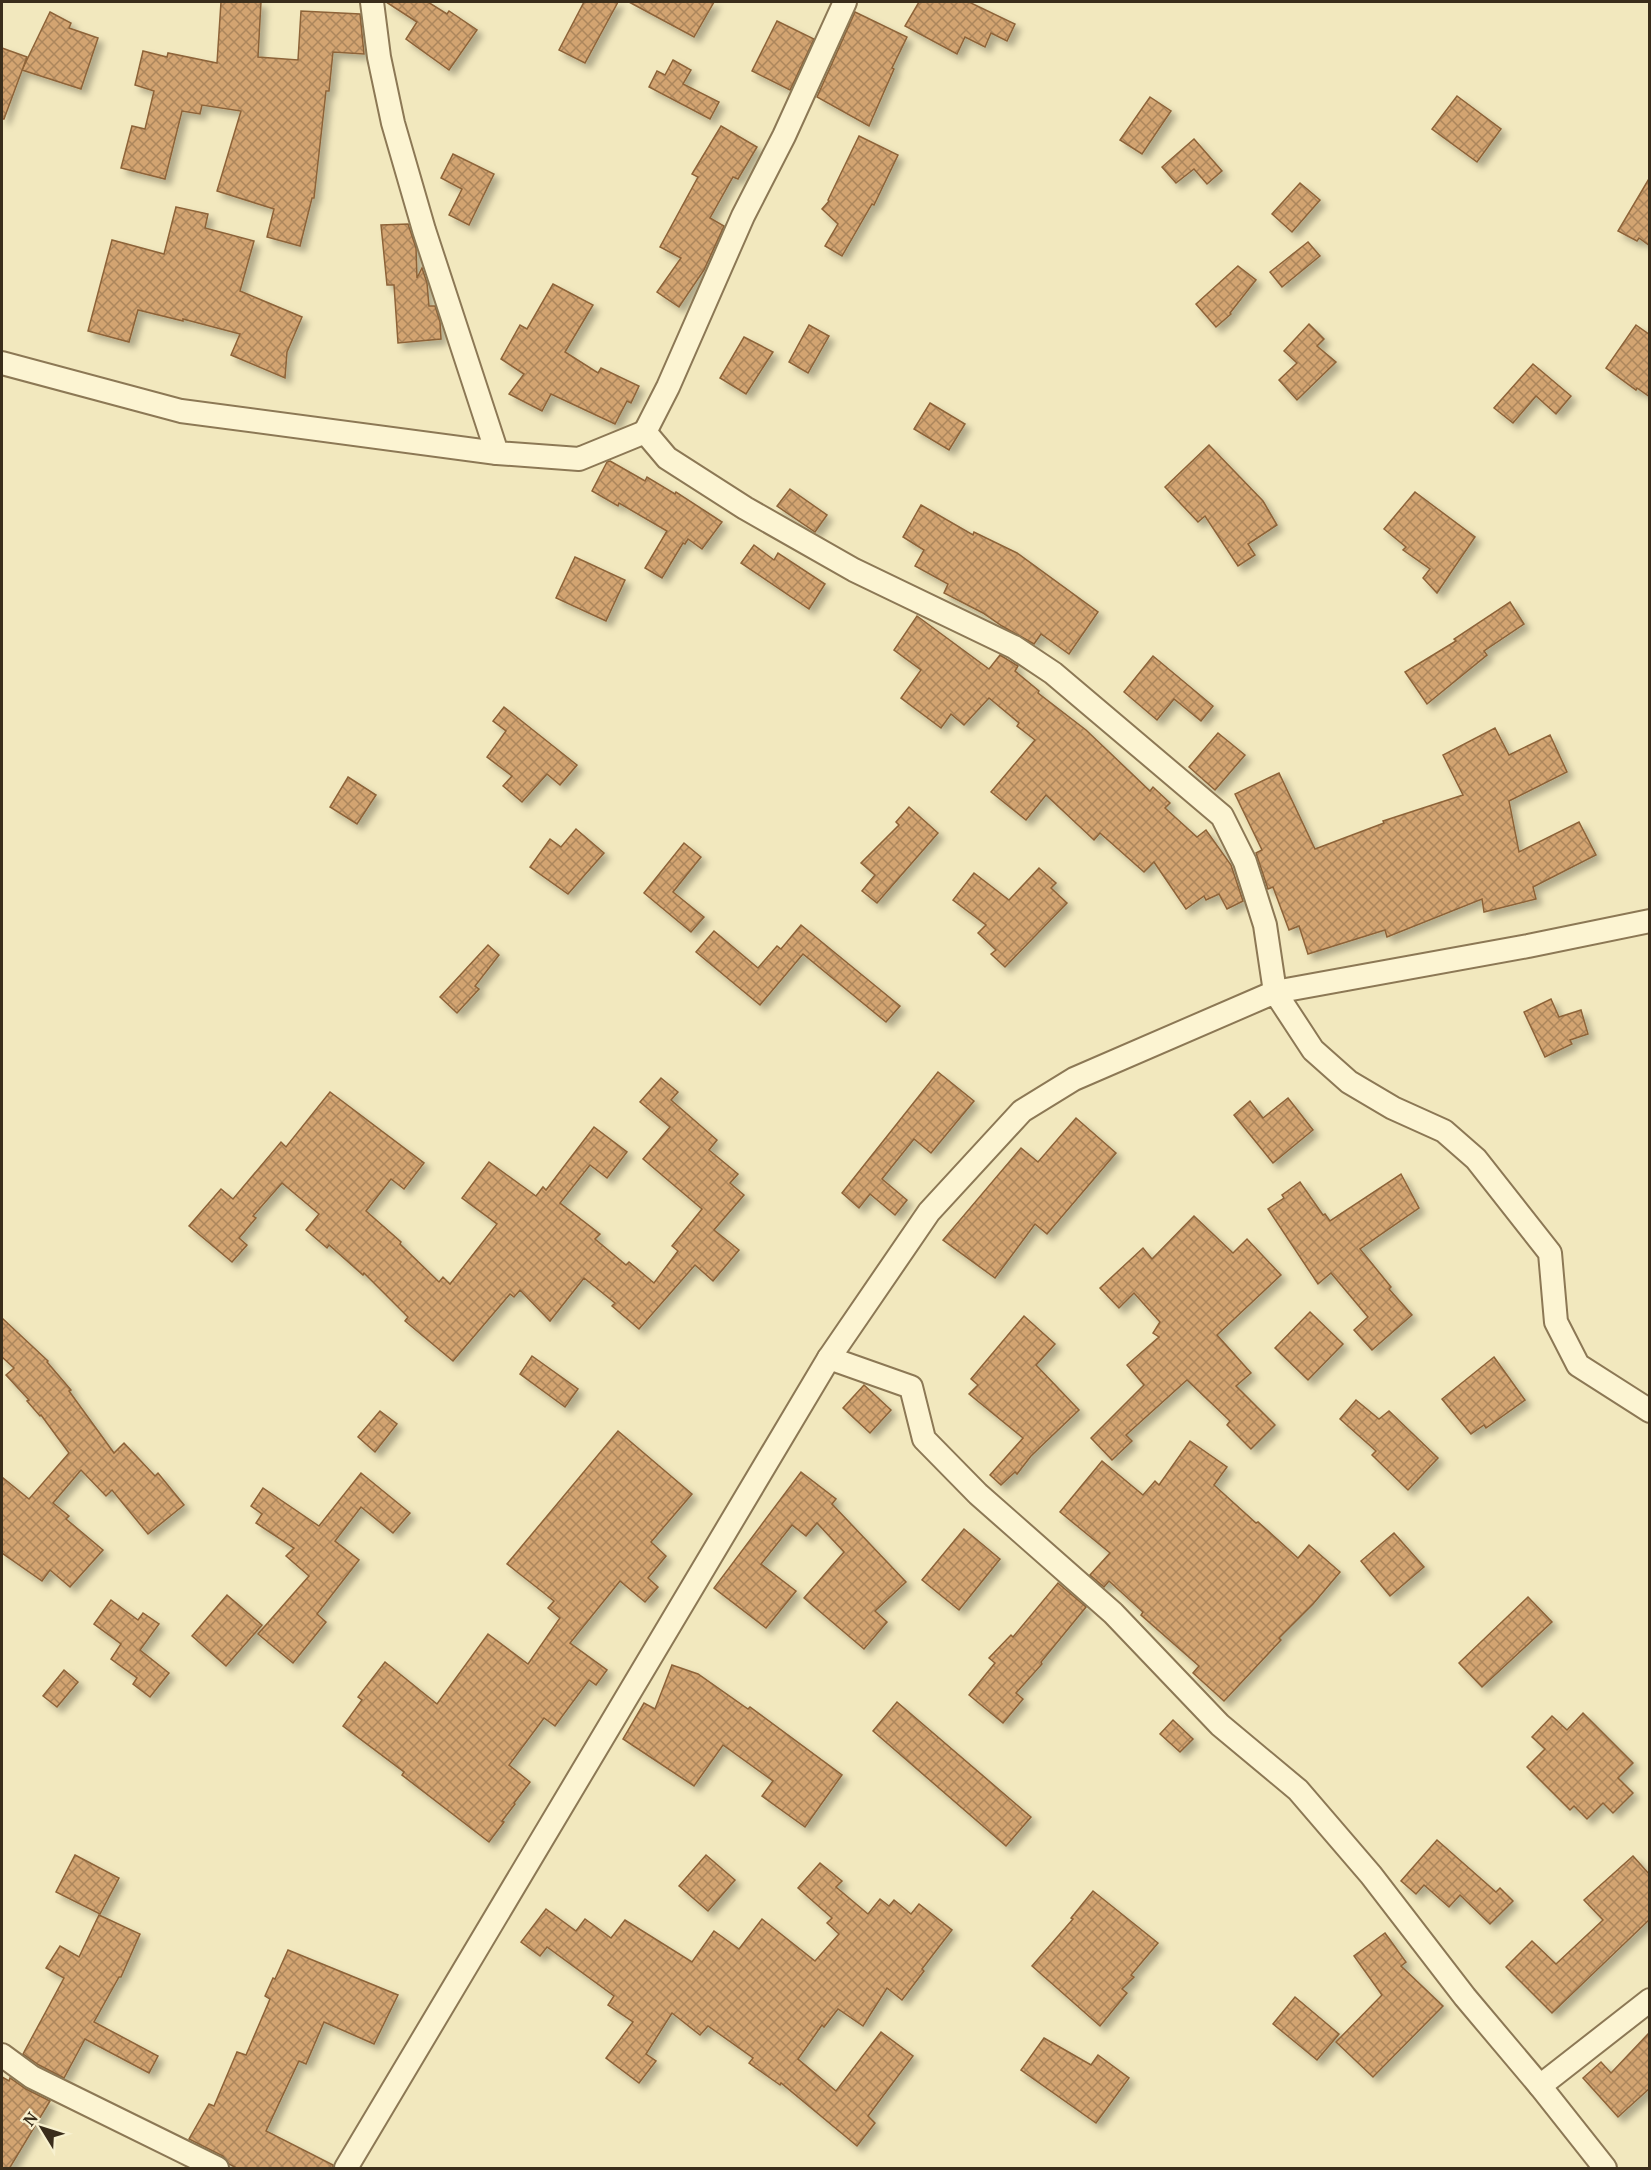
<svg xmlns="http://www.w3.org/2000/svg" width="1651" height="2170" font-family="'PT Serif',serif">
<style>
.building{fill:url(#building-cross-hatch);stroke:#8d6339;stroke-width:1.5;filter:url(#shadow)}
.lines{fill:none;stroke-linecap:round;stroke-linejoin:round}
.street-casing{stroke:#8c7855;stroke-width:26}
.street{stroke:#fcf4d2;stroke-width:22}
</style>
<defs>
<pattern id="building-cross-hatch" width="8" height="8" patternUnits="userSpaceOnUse" patternTransform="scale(1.5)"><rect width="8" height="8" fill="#d3a471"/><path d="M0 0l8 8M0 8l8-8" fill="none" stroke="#ac865c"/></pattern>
<filter id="shadow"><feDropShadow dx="5.5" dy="5.5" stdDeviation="3" flood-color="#0004"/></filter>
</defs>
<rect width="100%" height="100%" fill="#f2e8be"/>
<g class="building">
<path d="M 221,2 L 261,2 L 258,57 L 298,60 L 301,11 L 360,14 L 364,54 L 333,52 L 329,91 L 326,91 L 314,198 L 312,198 L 300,246 L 267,237 L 274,209 L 217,191 L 241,111 L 202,105 L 200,114 L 182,111 L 165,179 L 121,168 L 132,126 L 145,129 L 154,91 L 135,85 L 143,51 L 167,57 L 168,53 L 217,63 Z"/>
<path d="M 386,2 L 428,2 L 447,14 L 449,11 L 477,30 L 449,70 L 406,39 L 417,22 Z"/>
<path d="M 584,2 L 618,2 L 585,63 L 559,50 Z"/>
<path d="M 629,2 L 714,2 L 694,37 Z"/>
<path d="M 919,2 L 969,2 L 1015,24 L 1007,41 L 991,33 L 985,47 L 965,37 L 957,54 L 905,26 Z"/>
<path d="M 50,12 L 71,23 L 69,28 L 98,38 L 81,89 L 22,70 Z"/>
<path d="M 855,12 L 907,37 L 892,68 L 894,69 L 869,126 L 817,97 Z"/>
<path d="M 777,21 L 814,39 L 790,90 L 752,71 Z"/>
<path d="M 2,48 L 27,57 L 4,119 L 2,119 Z"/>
<path d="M 673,60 L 691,70 L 683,84 L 719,102 L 710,119 L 649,87 L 657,71 L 665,75 Z"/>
<path d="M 1457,96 L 1501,129 L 1477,162 L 1432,129 Z"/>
<path d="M 1150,97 L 1171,111 L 1142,154 L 1120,140 Z"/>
<path d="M 721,126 L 757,147 L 738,179 L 733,177 L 710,218 L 724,226 L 704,270 L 679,307 L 657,292 L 681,258 L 660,247 L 698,177 L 692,174 Z"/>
<path d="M 859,136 L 898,155 L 874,205 L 872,204 L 842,256 L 825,246 L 838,224 L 822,209 L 829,201 L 828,200 Z"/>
<path d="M 1194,139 L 1222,171 L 1207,184 L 1194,169 L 1176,183 L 1162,167 Z"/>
<path d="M 453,154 L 494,174 L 469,225 L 449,215 L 462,189 L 441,178 Z"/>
<path d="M 1650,177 L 1650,246 L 1639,238 L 1637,241 L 1618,231 Z"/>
<path d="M 1300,183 L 1320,200 L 1292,232 L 1272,214 Z"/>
<path d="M 176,207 L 208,214 L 205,228 L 254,241 L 240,291 L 302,317 L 287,352 L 285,378 L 231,355 L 240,334 L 183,319 L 183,321 L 138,310 L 129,342 L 88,331 L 112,240 L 164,254 Z"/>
<path d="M 408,224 L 416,248 L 417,278 L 422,268 L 427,283 L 429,306 L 435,306 L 440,322 L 441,339 L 398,343 L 394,285 L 387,285 L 381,225 Z"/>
<path d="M 1308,242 L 1320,256 L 1282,287 L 1270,272 Z"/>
<path d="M 1238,266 L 1256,280 L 1230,313 L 1231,314 L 1216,327 L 1196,304 Z"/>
<path d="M 553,284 L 593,305 L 565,352 L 598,373 L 601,368 L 639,386 L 631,403 L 627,401 L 615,424 L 551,394 L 542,411 L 509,394 L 524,374 L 501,359 L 520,325 L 527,329 Z"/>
<path d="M 1309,324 L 1324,339 L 1317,346 L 1336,362 L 1297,400 L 1279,380 L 1297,363 L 1284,351 Z"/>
<path d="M 809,325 L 829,336 L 808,373 L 789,362 Z"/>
<path d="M 1636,325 L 1650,335 L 1650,397 L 1637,388 L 1636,390 L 1606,368 Z"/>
<path d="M 744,337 L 773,352 L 746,394 L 720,378 Z"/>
<path d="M 1533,364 L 1571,396 L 1556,414 L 1536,396 L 1513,423 L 1494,408 Z"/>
<path d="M 930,403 L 965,424 L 949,450 L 914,429 Z"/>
<path d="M 1209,445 L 1263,501 L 1277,525 L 1248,544 L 1255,555 L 1238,566 L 1205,516 L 1198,522 L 1165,487 Z"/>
<path d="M 610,461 L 645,481 L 647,477 L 675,494 L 676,492 L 722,522 L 702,549 L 688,539 L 685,544 L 683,543 L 662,578 L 645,568 L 667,531 L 619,503 L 618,506 L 592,491 L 607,462 Z"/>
<path d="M 790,489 L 827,515 L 815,532 L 777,506 Z"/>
<path d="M 1415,492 L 1475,537 L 1437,593 L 1423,578 L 1430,569 L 1403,550 L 1406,547 L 1384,529 Z"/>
<path d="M 921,505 L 973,535 L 974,532 L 1017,553 L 1098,612 L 1069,654 L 1041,634 L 1034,644 L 1002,626 L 983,613 L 944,593 L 948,584 L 915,566 L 924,550 L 903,537 Z"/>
<path d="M 754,545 L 774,560 L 778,553 L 825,584 L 809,609 L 741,563 Z"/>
<path d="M 575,557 L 625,580 L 606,621 L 556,598 Z"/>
<path d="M 1510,602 L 1524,624 L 1484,651 L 1487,655 L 1427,704 L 1405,672 L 1456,641 L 1454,639 Z"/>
<path d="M 917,616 L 989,669 L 1000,655 L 1018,666 L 1015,671 L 1039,691 L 1038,693 L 1086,730 L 1150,791 L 1153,787 L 1170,803 L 1165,808 L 1197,837 L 1206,830 L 1231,865 L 1243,901 L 1227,909 L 1219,894 L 1206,900 L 1204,896 L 1186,909 L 1154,862 L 1144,872 L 1100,833 L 1094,840 L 1046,795 L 1026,820 L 991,792 L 1035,740 L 1017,726 L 1019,723 L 989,698 L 964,725 L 951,714 L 941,728 L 901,698 L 921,670 L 894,650 Z"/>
<path d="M 1153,656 L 1213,706 L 1201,721 L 1174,699 L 1157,720 L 1124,692 Z"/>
<path d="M 504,707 L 577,765 L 560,785 L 547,774 L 522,802 L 503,786 L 512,776 L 487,757 L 506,731 L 493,721 Z"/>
<path d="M 1495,728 L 1509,755 L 1550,735 L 1567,772 L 1509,801 L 1519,852 L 1579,822 L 1596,855 L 1533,887 L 1536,899 L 1484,912 L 1482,899 L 1387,937 L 1385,930 L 1308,954 L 1299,926 L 1289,930 L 1273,887 L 1268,889 L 1256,853 L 1262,850 L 1235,794 L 1279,773 L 1315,849 L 1384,823 L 1383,821 L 1463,795 L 1443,755 Z"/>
<path d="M 1218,733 L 1245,755 L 1215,790 L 1189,767 Z"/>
<path d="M 348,777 L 376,795 L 357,824 L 330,807 Z"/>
<path d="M 909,807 L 938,833 L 877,903 L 862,891 L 875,875 L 861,863 L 899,825 L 896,822 Z"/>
<path d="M 576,829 L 604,853 L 568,894 L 530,867 L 550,839 L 561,847 Z"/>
<path d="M 684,843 L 701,857 L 673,892 L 704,917 L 691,932 L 644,893 Z"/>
<path d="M 1039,868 L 1056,883 L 1051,888 L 1067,903 L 1005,967 L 991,954 L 996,950 L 978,933 L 986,925 L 953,900 L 974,873 L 1009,900 Z"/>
<path d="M 801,925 L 900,1006 L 886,1022 L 803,954 L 760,1005 L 696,952 L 714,931 L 758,968 L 777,946 L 781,949 Z"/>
<path d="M 488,945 L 499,955 L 475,986 L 479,989 L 457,1013 L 440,997 Z"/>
<path d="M 1551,999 L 1559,1017 L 1581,1010 L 1588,1034 L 1570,1040 L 1572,1044 L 1545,1057 L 1524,1012 Z"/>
<path d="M 938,1072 L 974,1101 L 931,1153 L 914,1139 L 882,1179 L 907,1200 L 895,1215 L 870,1194 L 859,1208 L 842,1193 Z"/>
<path d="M 661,1078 L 678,1092 L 671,1100 L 717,1140 L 709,1150 L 738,1174 L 730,1183 L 744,1195 L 714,1230 L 739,1250 L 713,1281 L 695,1265 L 639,1329 L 612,1306 L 615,1303 L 584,1278 L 550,1321 L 520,1290 L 514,1297 L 510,1294 L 453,1361 L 405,1321 L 408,1317 L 364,1273 L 363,1275 L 329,1245 L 327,1248 L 306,1230 L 319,1214 L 282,1183 L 253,1216 L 256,1218 L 239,1238 L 247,1245 L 232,1262 L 189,1226 L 221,1189 L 233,1199 L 281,1142 L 286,1147 L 330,1092 L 424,1163 L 404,1189 L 391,1179 L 366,1211 L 401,1242 L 400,1244 L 439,1282 L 443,1277 L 450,1284 L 497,1224 L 462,1198 L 489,1162 L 536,1196 L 543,1187 L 546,1190 L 594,1127 L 627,1152 L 607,1178 L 590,1165 L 560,1203 L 600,1234 L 595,1239 L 626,1265 L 629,1262 L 654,1283 L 678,1251 L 672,1246 L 702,1209 L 643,1159 L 670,1127 L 640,1102 Z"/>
<path d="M 1288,1098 L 1313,1130 L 1273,1163 L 1234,1115 L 1250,1101 L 1263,1118 Z"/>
<path d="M 1076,1118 L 1116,1153 L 1047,1234 L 1035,1224 L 995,1278 L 943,1240 L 1021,1148 L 1038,1162 Z"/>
<path d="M 1401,1174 L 1419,1208 L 1360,1249 L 1391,1287 L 1389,1289 L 1412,1315 L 1372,1350 L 1354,1330 L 1368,1317 L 1331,1273 L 1318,1284 L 1268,1209 L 1284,1198 L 1282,1195 L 1300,1182 L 1323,1215 L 1325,1214 L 1330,1221 Z"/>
<path d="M 1194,1216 L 1233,1253 L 1247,1239 L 1281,1275 L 1217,1335 L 1251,1373 L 1236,1386 L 1275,1425 L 1251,1449 L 1227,1425 L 1230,1421 L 1187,1380 L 1126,1435 L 1132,1441 L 1112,1460 L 1091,1438 L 1144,1385 L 1127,1365 L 1159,1337 L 1153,1333 L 1160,1322 L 1134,1293 L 1119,1308 L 1100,1288 L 1143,1248 L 1152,1259 Z"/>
<path d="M 1310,1312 L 1343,1344 L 1308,1380 L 1275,1348 Z"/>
<path d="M 1024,1316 L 1055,1344 L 1036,1365 L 1079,1410 L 1031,1456 L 1017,1474 L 1015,1472 L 1001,1485 L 990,1475 L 1023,1438 L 969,1394 L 978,1385 L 971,1379 Z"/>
<path d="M 2,1318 L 48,1361 L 47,1362 L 71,1390 L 69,1391 L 114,1453 L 124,1443 L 155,1476 L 158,1473 L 184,1505 L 148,1534 L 112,1490 L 106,1496 L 81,1470 L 53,1503 L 69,1516 L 66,1519 L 103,1550 L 70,1587 L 50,1570 L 42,1581 L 2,1553 L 2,1477 L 29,1499 L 69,1453 L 41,1415 L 40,1416 L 27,1401 L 29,1400 L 6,1375 L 14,1368 L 2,1357 Z"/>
<path d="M 532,1356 L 578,1389 L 565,1407 L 520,1374 Z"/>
<path d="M 1494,1357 L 1525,1400 L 1486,1428 L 1484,1425 L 1471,1434 L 1442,1399 Z"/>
<path d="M 864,1385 L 891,1410 L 870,1433 L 843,1408 Z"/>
<path d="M 1356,1400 L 1379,1419 L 1389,1411 L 1438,1458 L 1408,1490 L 1372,1455 L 1376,1451 L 1340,1419 Z"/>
<path d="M 380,1411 L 397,1424 L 375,1452 L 358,1437 Z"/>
<path d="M 618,1431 L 692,1494 L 651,1542 L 666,1556 L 648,1578 L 658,1587 L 645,1602 L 620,1581 L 570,1643 L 607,1670 L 596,1685 L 589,1680 L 555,1726 L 544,1718 L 509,1765 L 530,1782 L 514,1803 L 515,1804 L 502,1821 L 504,1822 L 489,1842 L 402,1775 L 404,1772 L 343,1726 L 362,1700 L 358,1697 L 385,1662 L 437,1704 L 488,1634 L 528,1664 L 560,1618 L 548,1608 L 554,1601 L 507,1564 Z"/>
<path d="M 1190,1441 L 1227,1467 L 1214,1485 L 1256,1523 L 1258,1522 L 1298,1558 L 1309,1545 L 1340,1572 L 1313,1604 L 1279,1638 L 1281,1640 L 1224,1701 L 1193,1673 L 1199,1666 L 1141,1615 L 1143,1612 L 1109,1581 L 1104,1587 L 1090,1575 L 1110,1553 L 1060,1512 L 1102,1461 L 1143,1495 L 1155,1481 L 1159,1485 Z"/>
<path d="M 801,1472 L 836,1499 L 832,1504 L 906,1582 L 875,1611 L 887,1622 L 864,1649 L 804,1598 L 844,1552 L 817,1523 L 806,1536 L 792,1525 L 761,1564 L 796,1591 L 766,1628 L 714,1588 Z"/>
<path d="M 361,1473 L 410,1513 L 393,1533 L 361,1507 L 335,1541 L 359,1560 L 317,1614 L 326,1622 L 293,1663 L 258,1634 L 309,1576 L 286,1556 L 294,1548 L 256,1523 L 262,1514 L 251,1506 L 263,1488 L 319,1526 Z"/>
<path d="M 964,1529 L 1000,1559 L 959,1610 L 922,1580 Z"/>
<path d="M 1394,1533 L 1424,1567 L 1390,1596 L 1361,1561 Z"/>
<path d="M 1058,1583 L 1086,1607 L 1041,1662 L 1042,1664 L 1016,1693 L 1023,1699 L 1003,1723 L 969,1695 L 995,1663 L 989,1658 L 1011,1635 L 1013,1637 Z"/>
<path d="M 227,1595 L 262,1625 L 226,1666 L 192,1636 Z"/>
<path d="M 1528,1597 L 1552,1622 L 1482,1687 L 1459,1663 Z"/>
<path d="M 111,1600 L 138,1620 L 143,1613 L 159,1624 L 140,1650 L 169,1673 L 150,1697 L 133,1684 L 137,1678 L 111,1659 L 121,1644 L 94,1624 Z"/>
<path d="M 672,1665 L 698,1674 L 748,1709 L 750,1707 L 842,1775 L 805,1827 L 762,1796 L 773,1781 L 723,1745 L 694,1786 L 623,1739 L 644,1703 L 655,1709 Z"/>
<path d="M 64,1670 L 78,1682 L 57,1707 L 43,1696 Z"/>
<path d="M 897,1702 L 1031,1817 L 1006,1846 L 873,1731 Z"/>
<path d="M 1583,1713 L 1633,1763 L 1618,1778 L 1633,1793 L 1613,1813 L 1603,1803 L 1587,1819 L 1574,1806 L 1570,1810 L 1527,1767 L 1545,1749 L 1532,1737 L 1552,1716 L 1567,1730 Z"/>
<path d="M 1173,1720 L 1193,1739 L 1180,1752 L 1160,1734 Z"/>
<path d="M 1437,1840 L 1496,1892 L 1500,1888 L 1513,1901 L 1490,1924 L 1460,1895 L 1449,1907 L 1424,1885 L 1416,1894 L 1401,1881 Z"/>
<path d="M 75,1855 L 119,1878 L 100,1914 L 56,1892 Z"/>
<path d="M 706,1855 L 735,1880 L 708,1911 L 679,1886 Z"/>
<path d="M 1633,1856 L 1650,1875 L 1650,1919 L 1552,2013 L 1506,1967 L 1532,1941 L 1556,1964 L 1603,1920 L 1584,1900 Z"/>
<path d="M 820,1863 L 842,1881 L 836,1887 L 868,1914 L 880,1899 L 889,1906 L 894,1900 L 911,1914 L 919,1904 L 952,1930 L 922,1969 L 924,1971 L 902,2000 L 887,1988 L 863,2026 L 838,2009 L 824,2027 L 822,2025 L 798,2059 L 836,2091 L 881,2032 L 913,2056 L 868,2116 L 875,2123 L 857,2146 L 781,2083 L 780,2085 L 749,2063 L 753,2058 L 708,2026 L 700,2035 L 672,2013 L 646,2054 L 656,2061 L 639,2083 L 606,2058 L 633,2022 L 608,2005 L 614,1996 L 547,1947 L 540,1956 L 521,1942 L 546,1909 L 576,1931 L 585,1919 L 611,1938 L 625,1920 L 692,1962 L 714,1931 L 739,1949 L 762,1919 L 815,1961 L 839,1934 L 827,1923 L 832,1918 L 798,1888 Z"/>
<path d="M 1093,1891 L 1158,1943 L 1131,1975 L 1134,1977 L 1122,1989 L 1127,1993 L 1100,2026 L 1032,1966 L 1073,1919 L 1071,1918 Z"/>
<path d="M 99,1915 L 140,1934 L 121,1977 L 119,1977 L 94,2022 L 158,2056 L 149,2073 L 85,2039 L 64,2078 L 39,2065 L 23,2054 L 64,1978 L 46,1968 L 60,1946 L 79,1957 Z"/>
<path d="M 1385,1933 L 1406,1962 L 1401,1966 L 1443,2006 L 1373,2077 L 1336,2042 L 1382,1995 L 1354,1956 Z"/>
<path d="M 288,1950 L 398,1995 L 374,2044 L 324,2022 L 306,2064 L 299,2061 L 266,2131 L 333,2165 L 333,2169 L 238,2169 L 229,2164 L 223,2156 L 189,2139 L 209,2104 L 214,2106 L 237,2052 L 246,2055 L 270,1999 L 265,1996 L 273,1978 L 275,1979 Z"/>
<path d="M 1295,1997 L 1339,2034 L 1317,2060 L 1273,2024 Z"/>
<path d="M 1650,2032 L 1650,2088 L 1618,2117 L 1583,2078 L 1601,2062 L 1611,2073 Z"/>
<path d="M 1044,2038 L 1091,2065 L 1098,2055 L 1129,2078 L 1096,2123 L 1021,2070 Z"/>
<path d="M 2,2077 L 9,2081 L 10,2078 L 26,2089 L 50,2101 L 9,2169 L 2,2169 Z"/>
</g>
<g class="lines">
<g class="street-casing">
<g id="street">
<path d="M 372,2 L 379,57 L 393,123 L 424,230 L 497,453 L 579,459 L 645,432 L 667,458 L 745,508 L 854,570 L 1014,647 L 1053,673 L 1222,816 L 1245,862 L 1265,925 L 1275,992 L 1528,946 L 1650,921"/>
<path d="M 2,363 L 181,411 L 497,453"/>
<path d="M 645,432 L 668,387 L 743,216 L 784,136 L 845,2"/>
<path d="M 829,1358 L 911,1387 L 924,1439 L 978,1494 L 1113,1613 L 1220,1725 L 1298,1790 L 1371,1875 L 1465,1997 L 1540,2086 L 1605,2168"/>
<path d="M 2,2055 L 32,2077 L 217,2168"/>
<path d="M 1540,2086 L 1650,2000"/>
<path d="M 346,2168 L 829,1358 L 929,1212 L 1022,1111 L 1074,1079 L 1275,992 L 1313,1050 L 1349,1082 L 1393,1108 L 1444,1131 L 1476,1159 L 1550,1253 L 1556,1322 L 1578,1365 L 1650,1411"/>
</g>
</g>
<use href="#street" class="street"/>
</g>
<rect width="1651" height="2170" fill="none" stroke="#3a2d1b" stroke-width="6"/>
<g transform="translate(42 2128) rotate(308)" stroke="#f8f1cf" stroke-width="4.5" paint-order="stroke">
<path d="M0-4.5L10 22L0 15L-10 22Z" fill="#3a2d1b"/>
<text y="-9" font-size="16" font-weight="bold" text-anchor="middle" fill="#3a2d1b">N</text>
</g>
</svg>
